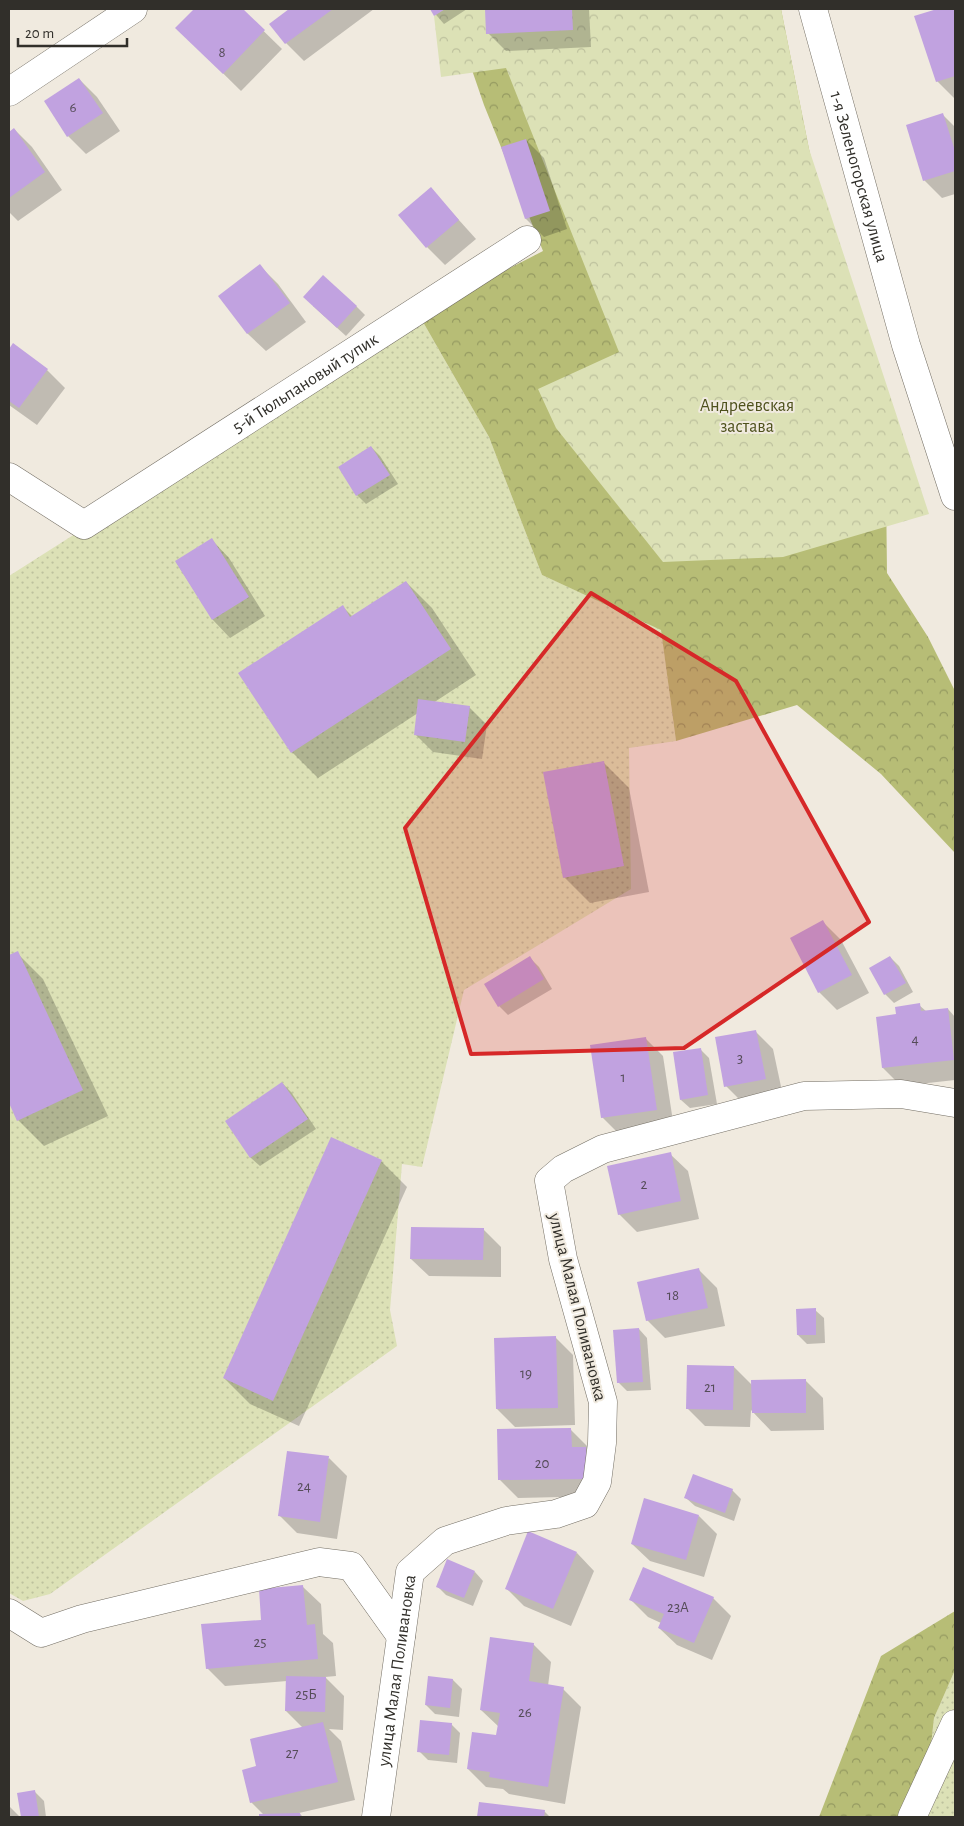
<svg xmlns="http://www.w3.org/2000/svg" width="964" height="1826" font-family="'Alegreya Sans',sans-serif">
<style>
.grass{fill:url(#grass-dots)}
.forest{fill:url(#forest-crowns)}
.park{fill:url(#park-crowns)}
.shadow{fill:#0003}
.building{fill:#c1a2e0}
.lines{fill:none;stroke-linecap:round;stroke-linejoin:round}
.minor-casing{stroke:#736e64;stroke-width:29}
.minor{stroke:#fff;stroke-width:28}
.marked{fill:#d62828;fill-opacity:0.2;stroke:#d62828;stroke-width:4;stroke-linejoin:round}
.labels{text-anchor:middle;stroke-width:4;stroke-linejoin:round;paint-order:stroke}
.number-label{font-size:15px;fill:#554c58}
.street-label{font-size:18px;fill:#312f2a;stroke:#f0eadf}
.park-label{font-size:18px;fill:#4e511c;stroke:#f0eadf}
</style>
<defs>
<pattern id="grass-dots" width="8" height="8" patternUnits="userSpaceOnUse" patternTransform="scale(1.25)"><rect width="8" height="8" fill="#dce1b6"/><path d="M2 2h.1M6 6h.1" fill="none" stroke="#bdc19d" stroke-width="1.8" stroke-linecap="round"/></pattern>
<pattern id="forest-crowns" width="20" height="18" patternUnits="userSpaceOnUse" patternTransform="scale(1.25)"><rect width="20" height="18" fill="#b7bd76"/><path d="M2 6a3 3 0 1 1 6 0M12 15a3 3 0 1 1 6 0" fill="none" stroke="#959a61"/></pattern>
<pattern id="park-crowns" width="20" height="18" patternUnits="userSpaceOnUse" patternTransform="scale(1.25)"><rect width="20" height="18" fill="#dce1b6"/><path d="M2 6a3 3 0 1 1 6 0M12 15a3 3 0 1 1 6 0" fill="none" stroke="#bdc19d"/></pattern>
</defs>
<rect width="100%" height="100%" fill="#f0eadf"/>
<g class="grass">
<path d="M 419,315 L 489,437 L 542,575 L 661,629 L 676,741 L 629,748 L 631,889 L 464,990 L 422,1167 L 402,1164 L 390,1310 L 397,1346 L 50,1594 L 23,1601 L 9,1593 L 9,576 Z"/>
<path d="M 955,1670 L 955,1817 L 923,1817 L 934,1718 Z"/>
</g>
<g class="forest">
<path d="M 451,9 L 781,9 L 809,149 L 886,484 L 887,573 L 928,637 L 955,691 L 955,853 L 881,774 L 797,705 L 676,741 L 661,630 L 542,575 L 489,437 L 419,315 L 543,251 L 484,105 Z"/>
<path d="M 955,1611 L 955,1670 L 934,1718 L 923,1817 L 819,1817 L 881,1656 Z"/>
</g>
<path class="park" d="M 445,9 L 781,9 L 809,149 L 929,514 L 783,557 L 663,562 L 556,428 L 538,389 L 619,352 L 506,68 L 441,77 L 434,16 Z"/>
<g class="shadow">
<path d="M 195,9 L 241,9 L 282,49 L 241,91 L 177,28 Z"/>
<path d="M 291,9 L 374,9 L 304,61 L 286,43 L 271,24 Z"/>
<path d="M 431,9 L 467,9 L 444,24 Z"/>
<path d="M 486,9 L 589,9 L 591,47 L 506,51 L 488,33 Z"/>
<path d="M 941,9 L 955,9 L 955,99 L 937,81 L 916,17 Z"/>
<path d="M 79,79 L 97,97 L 120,131 L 86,154 L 68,136 Z"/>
<path d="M 943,115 L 955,127 L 955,194 L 942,198 L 924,180 Z"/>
<path d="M 14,129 L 32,147 L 62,190 L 18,221 L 9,212 L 9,133 Z"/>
<path d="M 526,140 L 544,158 L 567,229 L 544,237 L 526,219 L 503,148 Z"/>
<path d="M 431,189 L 476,239 L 445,265 L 427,247 Z"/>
<path d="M 260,266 L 278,284 L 306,322 L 266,351 L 248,334 L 220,296 Z"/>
<path d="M 313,306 L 356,306 L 365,315 L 346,336 Z"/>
<path d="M 14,345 L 47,370 L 65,388 L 37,425 L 9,405 L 9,352 Z"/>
<path d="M 371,447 L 380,456 L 398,484 L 366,504 L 357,495 Z"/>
<path d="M 212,540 L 229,558 L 265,616 L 230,638 L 213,620 L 176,562 Z"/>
<path d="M 406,582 L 432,608 L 476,675 L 433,703 L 469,707 L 487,725 L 482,759 L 433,752 L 415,734 L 418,713 L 318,778 L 292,752 L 342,606 L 353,617 Z"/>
<path d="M 603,762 L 629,788 L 649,892 L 590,903 L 564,877 Z"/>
<path d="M 823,922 L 841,940 L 869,993 L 837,1010 L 819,992 Z"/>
<path d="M 17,953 L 43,979 L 108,1116 L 44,1146 L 18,1120 L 9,1100 L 9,957 Z"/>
<path d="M 890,957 L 899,966 L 913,992 L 894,1003 L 885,994 Z"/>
<path d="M 530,958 L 539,967 L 552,989 L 508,1015 L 499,1006 Z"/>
<path d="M 919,1005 L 927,1012 L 948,1009 L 955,1017 L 955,1080 L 901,1086 L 883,1068 L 877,1018 L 898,1015 Z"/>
<path d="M 755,1031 L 773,1049 L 783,1096 L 744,1104 L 726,1086 Z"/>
<path d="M 645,1038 L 663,1056 L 674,1128 L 620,1135 L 602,1117 Z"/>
<path d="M 700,1049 L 709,1058 L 717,1104 L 690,1108 L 681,1100 Z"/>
<path d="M 282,1083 L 291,1092 L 316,1129 L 260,1166 L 251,1158 L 227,1121 Z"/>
<path d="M 670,1154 L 688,1171 L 699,1219 L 637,1232 L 619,1214 Z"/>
<path d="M 381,1161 L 407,1187 L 299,1426 L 250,1404 L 224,1378 Z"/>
<path d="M 483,1229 L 501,1247 L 501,1277 L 429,1276 L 411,1259 Z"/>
<path d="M 699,1270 L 717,1288 L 725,1326 L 665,1338 L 647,1320 Z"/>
<path d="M 815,1310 L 824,1318 L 825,1343 L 807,1344 L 798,1335 Z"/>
<path d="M 639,1329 L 647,1338 L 651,1390 L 627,1391 L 618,1382 Z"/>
<path d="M 555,1337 L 573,1355 L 575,1425 L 515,1427 L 497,1409 Z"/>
<path d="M 734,1367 L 753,1386 L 805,1380 L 823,1398 L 824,1430 L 771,1431 L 751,1410 L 750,1427 L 705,1426 L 687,1408 Z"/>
<path d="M 571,1430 L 589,1448 L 604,1496 L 518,1498 L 500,1480 Z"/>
<path d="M 329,1458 L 347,1476 L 337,1539 L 297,1533 L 279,1515 Z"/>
<path d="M 732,1490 L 741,1499 L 734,1521 L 695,1506 L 686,1498 Z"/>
<path d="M 699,1516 L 717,1534 L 704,1577 L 650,1561 L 632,1544 Z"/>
<path d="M 577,1553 L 594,1571 L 571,1626 L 524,1606 L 506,1588 Z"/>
<path d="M 475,1572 L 483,1581 L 473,1606 L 446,1595 L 437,1586 Z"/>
<path d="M 303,1587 L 321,1604 L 323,1634 L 333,1643 L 336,1676 L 325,1677 L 344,1696 L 343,1730 L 329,1729 L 341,1741 L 355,1800 L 299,1813 L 303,1817 L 260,1817 L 260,1815 L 264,1815 L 251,1802 L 258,1767 L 303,1728 L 286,1711 L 287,1681 L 225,1686 L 207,1668 Z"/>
<path d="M 713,1598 L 731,1616 L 712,1660 L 677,1645 L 659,1628 L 661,1623 L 648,1617 L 630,1599 Z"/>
<path d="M 533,1644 L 551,1662 L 548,1686 L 563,1689 L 581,1707 L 565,1804 L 509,1794 L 503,1789 L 486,1787 L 468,1769 L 497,1736 L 499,1727 L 481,1710 Z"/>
<path d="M 429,1678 L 453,1680 L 462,1689 L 459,1717 L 435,1714 L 426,1705 Z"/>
<path d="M 451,1724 L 460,1733 L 457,1763 L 428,1760 L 419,1751 Z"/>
<path d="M 35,1792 L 44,1801 L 46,1817 L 22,1817 L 19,1794 Z"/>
<path d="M 480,1803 L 544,1811 L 550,1817 L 479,1817 Z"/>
<path d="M 9,1806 L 20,1817 L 9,1817 Z"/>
</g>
<g class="building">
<path d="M 194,9 L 243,9 L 265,30 L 223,74 L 175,28 Z"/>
<path d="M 289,9 L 333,9 L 285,44 L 269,24 Z"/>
<path d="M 430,9 L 445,9 L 434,16 Z"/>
<path d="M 485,9 L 572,9 L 573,30 L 486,34 Z"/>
<path d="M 937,9 L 955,9 L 955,76 L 936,82 L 914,16 Z"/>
<path d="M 79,78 L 103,113 L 67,137 L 44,101 Z"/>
<path d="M 943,113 L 955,151 L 955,171 L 923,181 L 906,125 Z"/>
<path d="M 14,128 L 45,172 L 9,198 L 9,132 Z"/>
<path d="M 526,139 L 550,211 L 525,219 L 501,147 Z"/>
<path d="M 431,187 L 459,220 L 426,248 L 398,215 Z"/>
<path d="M 260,264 L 290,303 L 247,334 L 218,296 Z"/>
<path d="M 323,275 L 357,306 L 337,328 L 303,297 Z"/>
<path d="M 13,343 L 48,369 L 19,408 L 9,401 L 9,349 Z"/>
<path d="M 371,446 L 390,475 L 356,496 L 338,467 Z"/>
<path d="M 212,538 L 249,597 L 212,620 L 175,561 Z"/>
<path d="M 406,581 L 451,649 L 291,753 L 238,673 L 343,605 L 350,617 Z"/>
<path d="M 418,699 L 470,706 L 465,742 L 414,735 Z"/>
<path d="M 604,761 L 624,866 L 563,878 L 543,772 Z"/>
<path d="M 823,920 L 852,975 L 818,993 L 790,938 Z"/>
<path d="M 18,951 L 83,1090 L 17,1121 L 9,1103 L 9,955 Z"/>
<path d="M 530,956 L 544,979 L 498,1007 L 484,984 Z"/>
<path d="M 890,956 L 906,983 L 884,995 L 869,968 Z"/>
<path d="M 920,1003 L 921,1011 L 948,1008 L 954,1060 L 882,1068 L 876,1017 L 896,1014 L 895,1007 Z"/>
<path d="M 756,1030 L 766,1079 L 724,1087 L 715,1037 Z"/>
<path d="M 646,1037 L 657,1110 L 601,1118 L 590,1045 Z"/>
<path d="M 701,1048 L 708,1095 L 680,1100 L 673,1052 Z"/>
<path d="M 282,1082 L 308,1119 L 250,1158 L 225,1121 Z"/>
<path d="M 331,1137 L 382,1160 L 273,1401 L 223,1378 Z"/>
<path d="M 671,1152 L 681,1201 L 618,1215 L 607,1166 Z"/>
<path d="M 411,1227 L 484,1228 L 483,1260 L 410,1259 Z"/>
<path d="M 699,1268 L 708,1308 L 646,1321 L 637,1282 Z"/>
<path d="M 816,1308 L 816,1335 L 797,1335 L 796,1309 Z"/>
<path d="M 639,1328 L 643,1382 L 617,1383 L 613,1330 Z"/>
<path d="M 556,1336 L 558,1408 L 496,1409 L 494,1338 Z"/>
<path d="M 687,1365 L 734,1366 L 733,1410 L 686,1409 Z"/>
<path d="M 806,1379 L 806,1413 L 752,1413 L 751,1380 Z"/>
<path d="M 571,1428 L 572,1447 L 586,1447 L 587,1479 L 498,1480 L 497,1429 Z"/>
<path d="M 287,1451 L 329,1456 L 320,1522 L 278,1516 Z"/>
<path d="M 693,1474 L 733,1489 L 725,1513 L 684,1498 Z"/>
<path d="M 644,1498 L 699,1515 L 686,1560 L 631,1544 Z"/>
<path d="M 528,1531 L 577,1552 L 553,1609 L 505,1589 Z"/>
<path d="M 447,1559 L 475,1571 L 464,1598 L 436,1587 Z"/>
<path d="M 643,1567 L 714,1597 L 694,1643 L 658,1628 L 664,1614 L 629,1600 Z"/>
<path d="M 303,1585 L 307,1625 L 315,1624 L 318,1659 L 206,1669 L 201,1624 L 261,1620 L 259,1589 Z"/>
<path d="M 490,1637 L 534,1643 L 529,1681 L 564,1687 L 548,1787 L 489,1777 L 490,1772 L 467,1769 L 472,1732 L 496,1735 L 500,1713 L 480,1710 Z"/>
<path d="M 286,1676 L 326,1677 L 325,1712 L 285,1711 Z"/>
<path d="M 428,1676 L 453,1679 L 450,1708 L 425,1705 Z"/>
<path d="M 420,1720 L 452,1723 L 449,1755 L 417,1752 Z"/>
<path d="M 323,1722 L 338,1782 L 250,1803 L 242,1770 L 256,1766 L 250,1739 Z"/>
<path d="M 35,1790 L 39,1817 L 21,1817 L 17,1793 Z"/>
<path d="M 479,1802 L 545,1810 L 544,1817 L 477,1817 Z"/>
<path d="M 300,1813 L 301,1817 L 259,1817 L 259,1814 Z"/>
</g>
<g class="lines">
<g class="minor-casing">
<g id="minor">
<path id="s1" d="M 813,9 L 906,345 L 955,496"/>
<path d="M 9,92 L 133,9"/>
<path id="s2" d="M 9,477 L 84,525 L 527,240"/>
<path d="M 9,1613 L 41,1633 L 82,1619 L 319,1562 L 351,1566 L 401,1636"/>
<path id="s3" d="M 376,1817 L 410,1572 L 445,1541 L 506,1521 L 556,1514 L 585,1504 L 597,1482 L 602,1443 L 603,1402 L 563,1259 L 549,1181 L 563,1169 L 603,1149 L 804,1096 L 901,1094 L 955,1103"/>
<path d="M 912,1817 L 955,1724"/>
</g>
</g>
<use href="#minor" class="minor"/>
</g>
<path class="marked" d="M 591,593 L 736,681 L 869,922 L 684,1048 L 471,1054 L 405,828 Z"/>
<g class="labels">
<g class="number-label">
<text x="222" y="57">8</text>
<text x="73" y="112">6</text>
<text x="915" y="1044">4</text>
<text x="740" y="1063">3</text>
<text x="623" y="1082">1</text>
<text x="644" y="1189">2</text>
<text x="673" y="1300">18</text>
<text x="526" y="1378">19</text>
<text x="710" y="1392">21</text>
<text x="542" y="1468">20</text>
<text x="304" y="1491">24</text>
<text x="678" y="1612">23А</text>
<text x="260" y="1647">25</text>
<text x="306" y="1699">25Б</text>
<text x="525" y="1717">26</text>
<text x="292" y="1758">27</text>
</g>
<g class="street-label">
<text dy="6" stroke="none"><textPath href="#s1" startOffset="174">1-я Зеленогорская улица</textPath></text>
<text dy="6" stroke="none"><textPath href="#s2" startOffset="352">5-й Тюльпановый тупик</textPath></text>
<text transform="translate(578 1307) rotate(76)" y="6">улица Малая Поливановка</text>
<text dy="6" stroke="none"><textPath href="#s3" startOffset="148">улица Малая Поливановка</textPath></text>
</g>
<g class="park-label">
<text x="747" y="411">Андреевская<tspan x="747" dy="21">застава</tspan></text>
</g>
</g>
<rect width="964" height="1826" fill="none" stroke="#312f2a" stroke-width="20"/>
<path d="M18 38v8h109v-8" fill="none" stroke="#312f2a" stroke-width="2.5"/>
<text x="25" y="38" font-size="15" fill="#312f2a" stroke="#f0eadf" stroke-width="4" paint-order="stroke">20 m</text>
</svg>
